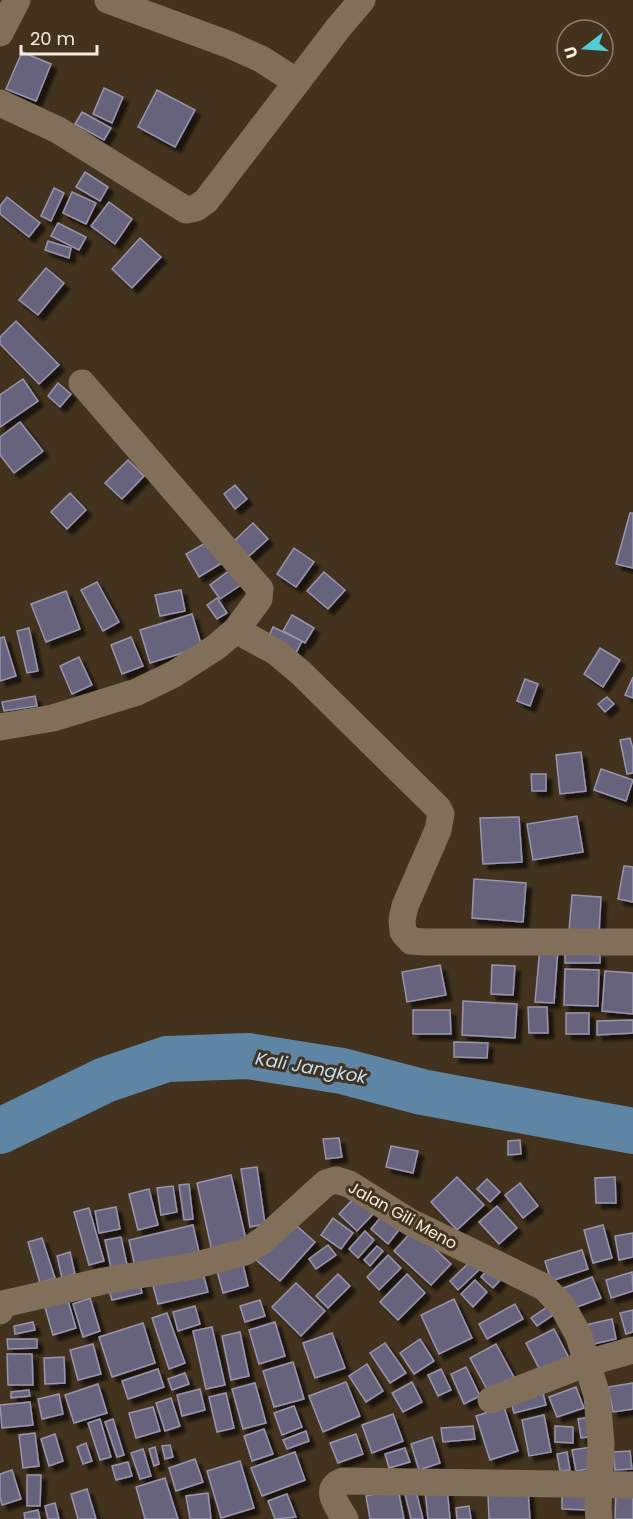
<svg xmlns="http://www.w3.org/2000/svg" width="633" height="1519" font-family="Poppins,sans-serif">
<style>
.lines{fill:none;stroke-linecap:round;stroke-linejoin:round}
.river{stroke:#5f85a4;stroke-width:46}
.building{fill:#68647d;stroke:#9894af;stroke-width:1.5;filter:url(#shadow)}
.minor{stroke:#826f59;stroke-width:27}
.labels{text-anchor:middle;stroke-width:6;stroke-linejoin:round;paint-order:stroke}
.street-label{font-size:16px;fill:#f6ecdf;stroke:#43331e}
.water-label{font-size:18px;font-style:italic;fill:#bbdffd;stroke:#43331e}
</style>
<defs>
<filter id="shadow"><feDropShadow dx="5.5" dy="5.5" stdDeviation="1.5" flood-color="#0009"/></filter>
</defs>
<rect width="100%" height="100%" fill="#43331e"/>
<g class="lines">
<path class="river" d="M 0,1131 L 105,1080 L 167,1059 L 248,1056 L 342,1071 L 422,1092 L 633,1131"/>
</g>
<g class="building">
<path d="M 22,52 L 51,64 L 36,101 L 6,89 Z"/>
<path d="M 104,88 L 123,97 L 112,123 L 93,114 Z"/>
<path d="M 157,90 L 195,110 L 175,147 L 138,127 Z"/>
<path d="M 82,112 L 111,128 L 104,140 L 75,124 Z"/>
<path d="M 85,172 L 108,187 L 100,201 L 76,187 Z"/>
<path d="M 54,188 L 64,193 L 51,221 L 41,216 Z"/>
<path d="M 72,192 L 96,203 L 86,224 L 63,213 Z"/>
<path d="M 7,197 L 40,223 L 29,237 L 0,214 L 0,206 Z"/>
<path d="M 109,202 L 132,219 L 115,244 L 91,226 Z"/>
<path d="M 58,223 L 86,237 L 79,250 L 51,236 Z"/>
<path d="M 140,238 L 161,257 L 132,288 L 112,269 Z"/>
<path d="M 48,241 L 71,248 L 69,258 L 45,250 Z"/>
<path d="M 46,268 L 64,283 L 38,315 L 19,300 Z"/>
<path d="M 16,321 L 59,365 L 39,384 L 0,344 L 0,337 Z"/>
<path d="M 23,379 L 38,401 L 0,427 L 0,395 Z"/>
<path d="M 58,383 L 71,394 L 60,407 L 48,396 Z"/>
<path d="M 20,422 L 43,451 L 14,473 L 0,455 L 0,437 Z"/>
<path d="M 128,460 L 144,476 L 122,499 L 105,483 Z"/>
<path d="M 235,485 L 247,499 L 235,509 L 224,494 Z"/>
<path d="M 70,493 L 86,510 L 67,529 L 51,512 Z"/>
<path d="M 630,513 L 633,513 L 633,568 L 616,564 Z"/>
<path d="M 253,523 L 268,539 L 248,557 L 234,541 Z"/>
<path d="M 209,541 L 222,563 L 199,577 L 186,554 Z"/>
<path d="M 294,548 L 314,562 L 296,587 L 277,574 Z"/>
<path d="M 234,567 L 245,582 L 220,599 L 210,585 Z"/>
<path d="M 324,572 L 345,590 L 328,609 L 307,591 Z"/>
<path d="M 97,582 L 119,622 L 103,631 L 81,590 Z"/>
<path d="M 181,590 L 185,611 L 160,616 L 155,595 Z"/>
<path d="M 66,591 L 80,629 L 46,642 L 31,604 Z"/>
<path d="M 217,598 L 227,613 L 217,619 L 207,605 Z"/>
<path d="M 192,614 L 202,647 L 150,663 L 140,630 Z"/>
<path d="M 292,615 L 314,628 L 305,643 L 283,631 Z"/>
<path d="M 273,627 L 302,641 L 293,659 L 265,645 Z"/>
<path d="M 29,628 L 38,671 L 27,673 L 17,631 Z"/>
<path d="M 4,637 L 16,676 L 0,681 L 0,638 Z"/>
<path d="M 131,637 L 143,666 L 122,674 L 111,645 Z"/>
<path d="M 600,648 L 620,660 L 603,687 L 584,674 Z"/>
<path d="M 79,657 L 92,685 L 72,694 L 60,666 Z"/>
<path d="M 633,677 L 633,698 L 625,695 Z"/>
<path d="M 525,679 L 538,684 L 530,706 L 517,701 Z"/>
<path d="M 35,696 L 37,706 L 4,711 L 2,702 Z"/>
<path d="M 607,697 L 614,704 L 605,712 L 598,704 Z"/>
<path d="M 630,738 L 633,749 L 633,773 L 627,774 L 620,740 Z"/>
<path d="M 581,752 L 586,791 L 560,794 L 556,755 Z"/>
<path d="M 601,769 L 633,780 L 626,801 L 594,790 Z"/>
<path d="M 531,774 L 546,774 L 546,791 L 532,791 Z"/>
<path d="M 577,816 L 583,852 L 533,860 L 527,824 Z"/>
<path d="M 519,817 L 522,862 L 483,864 L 480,818 Z"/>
<path d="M 624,866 L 633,867 L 633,902 L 618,899 Z"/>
<path d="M 474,879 L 526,883 L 523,922 L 472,918 Z"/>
<path d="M 572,895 L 601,897 L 599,934 L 569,931 Z"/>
<path d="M 540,948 L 558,949 L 554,1003 L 535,1002 Z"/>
<rect x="565" y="953" width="35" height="10"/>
<path d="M 440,965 L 446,995 L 407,1002 L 402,972 Z"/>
<path d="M 492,965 L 515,966 L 513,995 L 491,994 Z"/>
<path d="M 565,969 L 599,970 L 598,1006 L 564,1005 Z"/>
<path d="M 605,971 L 633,973 L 633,1014 L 602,1011 Z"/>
<path d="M 463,1001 L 517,1004 L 515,1038 L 462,1035 Z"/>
<path d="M 528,1007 L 547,1007 L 548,1033 L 529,1033 Z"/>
<path d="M 413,1010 L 450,1010 L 451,1034 L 413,1034 Z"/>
<rect x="566" y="1013" width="23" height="21"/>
<path d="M 633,1020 L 633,1033 L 597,1035 L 597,1021 Z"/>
<path d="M 454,1042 L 488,1043 L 487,1058 L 454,1057 Z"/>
<path d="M 339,1138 L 342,1157 L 326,1159 L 323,1139 Z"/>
<path d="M 520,1140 L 521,1154 L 508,1155 L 508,1141 Z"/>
<path d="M 391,1146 L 418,1151 L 413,1173 L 386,1167 Z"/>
<path d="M 257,1167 L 265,1224 L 250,1227 L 241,1169 Z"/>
<path d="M 231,1175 L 248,1248 L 213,1256 L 197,1183 Z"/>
<path d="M 457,1177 L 484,1205 L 457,1230 L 431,1202 Z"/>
<path d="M 615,1177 L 616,1203 L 596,1203 L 595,1178 Z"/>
<path d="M 487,1179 L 500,1192 L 490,1202 L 477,1189 Z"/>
<path d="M 520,1183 L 538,1206 L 523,1218 L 505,1195 Z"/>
<path d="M 189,1184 L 193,1219 L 184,1220 L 179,1185 Z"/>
<path d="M 173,1186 L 177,1212 L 161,1215 L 157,1188 Z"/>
<path d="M 149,1189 L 158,1225 L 138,1230 L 129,1194 Z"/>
<path d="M 357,1195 L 375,1212 L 357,1231 L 339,1214 Z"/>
<path d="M 497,1206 L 517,1228 L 499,1244 L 479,1222 Z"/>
<path d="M 116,1207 L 120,1229 L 99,1233 L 95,1211 Z"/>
<path d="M 89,1208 L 104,1261 L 89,1265 L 74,1212 Z"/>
<path d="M 385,1212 L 402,1226 L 388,1244 L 371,1229 Z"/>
<path d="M 333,1218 L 353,1233 L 341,1249 L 321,1235 Z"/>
<path d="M 290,1220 L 315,1242 L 280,1281 L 255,1259 Z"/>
<path d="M 193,1225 L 200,1257 L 136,1271 L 129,1240 Z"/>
<path d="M 603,1225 L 612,1258 L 593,1263 L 584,1230 Z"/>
<path d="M 414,1229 L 451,1264 L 431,1285 L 394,1251 Z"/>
<path d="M 365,1231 L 374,1240 L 358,1258 L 349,1249 Z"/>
<path d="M 633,1233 L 633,1257 L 619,1260 L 615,1236 Z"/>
<path d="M 121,1237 L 127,1265 L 111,1268 L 105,1240 Z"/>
<path d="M 42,1238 L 55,1278 L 40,1283 L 28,1242 Z"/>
<path d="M 328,1245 L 336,1255 L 316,1269 L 309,1259 Z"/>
<path d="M 377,1246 L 383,1251 L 370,1266 L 364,1260 Z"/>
<path d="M 582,1250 L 588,1269 L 551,1281 L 545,1261 Z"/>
<path d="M 70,1252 L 75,1274 L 62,1278 L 57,1256 Z"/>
<path d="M 388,1255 L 401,1268 L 379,1290 L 367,1277 Z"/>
<path d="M 475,1257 L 483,1266 L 458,1290 L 450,1281 Z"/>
<path d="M 242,1260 L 248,1286 L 223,1293 L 216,1267 Z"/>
<path d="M 491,1266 L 503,1277 L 493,1288 L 481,1277 Z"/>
<path d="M 202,1269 L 208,1292 L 158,1304 L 152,1282 Z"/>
<path d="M 632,1272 L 633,1291 L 611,1298 L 606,1280 Z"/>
<path d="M 338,1274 L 350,1286 L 328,1308 L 316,1296 Z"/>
<path d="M 407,1274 L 425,1293 L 398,1320 L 380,1302 Z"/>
<path d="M 592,1277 L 601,1298 L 569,1310 L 561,1289 Z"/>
<path d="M 139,1279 L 142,1293 L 112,1300 L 108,1287 Z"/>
<path d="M 475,1280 L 487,1292 L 473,1307 L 461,1294 Z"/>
<path d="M 296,1283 L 325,1311 L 301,1336 L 272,1307 Z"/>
<path d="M 67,1297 L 76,1328 L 53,1335 L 44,1304 Z"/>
<path d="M 90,1298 L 100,1331 L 83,1337 L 73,1304 Z"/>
<path d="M 454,1299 L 472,1338 L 439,1354 L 421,1315 Z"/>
<path d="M 260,1300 L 265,1316 L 245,1322 L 240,1306 Z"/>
<path d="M 515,1304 L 523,1319 L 487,1339 L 479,1324 Z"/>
<path d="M 550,1305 L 556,1313 L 537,1326 L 531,1318 Z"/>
<path d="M 195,1306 L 200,1324 L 178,1331 L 173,1312 Z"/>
<path d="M 633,1310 L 633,1332 L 626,1334 L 620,1313 Z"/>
<path d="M 167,1313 L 185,1363 L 169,1369 L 152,1318 Z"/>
<path d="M 612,1319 L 616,1339 L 589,1345 L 585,1325 Z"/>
<path d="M 33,1322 L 35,1330 L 15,1334 L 14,1326 Z"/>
<path d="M 275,1322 L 285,1356 L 259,1364 L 249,1330 Z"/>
<path d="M 143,1323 L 155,1363 L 112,1377 L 99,1337 Z"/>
<path d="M 212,1327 L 225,1385 L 206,1389 L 193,1331 Z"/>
<path d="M 554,1329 L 570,1360 L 542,1374 L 526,1343 Z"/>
<path d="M 240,1332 L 249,1376 L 231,1380 L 222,1336 Z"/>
<path d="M 332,1333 L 345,1368 L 315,1378 L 303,1343 Z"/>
<path d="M 7,1339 L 37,1339 L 37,1348 L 8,1349 Z"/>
<path d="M 420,1339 L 434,1361 L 414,1374 L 400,1353 Z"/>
<path d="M 385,1343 L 406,1373 L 390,1383 L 370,1353 Z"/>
<path d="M 93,1344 L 101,1374 L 78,1380 L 70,1350 Z"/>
<path d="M 496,1344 L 515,1379 L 489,1393 L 470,1358 Z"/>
<path d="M 7,1354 L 32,1354 L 33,1385 L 8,1385 Z"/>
<path d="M 64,1357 L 65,1383 L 45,1384 L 44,1358 Z"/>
<path d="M 293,1362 L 304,1399 L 274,1407 L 263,1371 Z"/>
<path d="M 367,1364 L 383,1391 L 366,1402 L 349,1376 Z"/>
<path d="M 466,1367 L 480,1396 L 464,1404 L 451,1374 Z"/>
<path d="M 158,1369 L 164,1387 L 128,1399 L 122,1381 Z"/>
<path d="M 441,1369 L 451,1390 L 438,1396 L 428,1375 Z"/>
<path d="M 185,1373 L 189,1384 L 172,1390 L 168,1379 Z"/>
<path d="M 346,1382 L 360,1416 L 323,1432 L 309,1396 Z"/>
<path d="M 412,1382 L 422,1402 L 403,1412 L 392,1393 Z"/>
<path d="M 255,1383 L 266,1423 L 243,1429 L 232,1389 Z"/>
<path d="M 633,1383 L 633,1409 L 613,1412 L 608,1387 Z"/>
<path d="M 98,1384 L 107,1413 L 74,1423 L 65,1395 Z"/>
<path d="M 576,1387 L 584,1408 L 557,1417 L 549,1397 Z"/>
<path d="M 200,1389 L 205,1410 L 182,1416 L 177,1395 Z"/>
<path d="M 29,1390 L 30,1396 L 11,1398 L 11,1392 Z"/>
<path d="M 226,1393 L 234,1428 L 217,1432 L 209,1397 Z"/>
<path d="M 543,1393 L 546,1405 L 514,1413 L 511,1402 Z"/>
<path d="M 59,1394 L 63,1414 L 42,1419 L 38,1399 Z"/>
<path d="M 171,1398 L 180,1426 L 165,1431 L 156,1403 Z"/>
<path d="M 30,1402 L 33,1425 L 2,1428 L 0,1405 Z"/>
<path d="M 294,1406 L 302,1427 L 282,1435 L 274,1413 Z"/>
<path d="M 153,1407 L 160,1431 L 136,1438 L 129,1413 Z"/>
<path d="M 504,1407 L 518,1451 L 490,1460 L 476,1416 Z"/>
<path d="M 393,1414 L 403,1441 L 372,1453 L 362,1425 Z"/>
<path d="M 544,1415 L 551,1452 L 529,1456 L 522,1420 Z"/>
<path d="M 593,1417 L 596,1436 L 581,1438 L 578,1419 Z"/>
<path d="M 100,1419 L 111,1457 L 100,1460 L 88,1423 Z"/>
<path d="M 113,1419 L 124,1455 L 117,1457 L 105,1422 Z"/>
<path d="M 473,1426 L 475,1439 L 443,1442 L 441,1428 Z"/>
<path d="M 555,1426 L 573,1427 L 573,1443 L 555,1442 Z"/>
<path d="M 264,1429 L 273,1454 L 252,1461 L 244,1436 Z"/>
<path d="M 306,1431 L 309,1441 L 287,1449 L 283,1440 Z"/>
<path d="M 35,1433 L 39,1466 L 23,1468 L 19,1435 Z"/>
<path d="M 55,1434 L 63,1461 L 49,1466 L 41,1439 Z"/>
<path d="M 356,1434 L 363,1454 L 338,1463 L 330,1443 Z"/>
<path d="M 432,1437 L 440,1463 L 419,1470 L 411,1444 Z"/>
<path d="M 86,1443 L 92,1461 L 83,1464 L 77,1447 Z"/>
<path d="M 170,1445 L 173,1457 L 165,1459 L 162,1446 Z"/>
<path d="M 155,1447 L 159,1464 L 154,1466 L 149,1449 Z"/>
<path d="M 592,1447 L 595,1468 L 576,1471 L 572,1450 Z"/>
<path d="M 405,1448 L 410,1462 L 389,1468 L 385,1454 Z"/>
<path d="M 143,1449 L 151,1476 L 140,1479 L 131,1453 Z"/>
<path d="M 630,1451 L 632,1469 L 615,1470 L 613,1452 Z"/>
<path d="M 295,1452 L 305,1480 L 262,1496 L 251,1468 Z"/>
<path d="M 567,1452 L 570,1470 L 560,1471 L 557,1454 Z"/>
<path d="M 195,1459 L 203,1482 L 176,1491 L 169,1468 Z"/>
<path d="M 240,1461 L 254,1508 L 221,1518 L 207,1471 Z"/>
<path d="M 128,1462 L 132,1476 L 116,1480 L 112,1466 Z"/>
<path d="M 12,1470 L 21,1499 L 2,1505 L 0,1497 L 0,1474 Z"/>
<path d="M 27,1475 L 41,1475 L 40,1506 L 27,1506 Z"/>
<path d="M 165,1478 L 178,1519 L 145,1519 L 136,1487 Z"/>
<path d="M 616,1486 L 633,1487 L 633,1519 L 615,1519 Z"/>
<path d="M 415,1487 L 423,1519 L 411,1519 L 404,1490 Z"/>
<path d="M 447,1488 L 450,1519 L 428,1519 L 425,1490 Z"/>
<path d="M 87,1489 L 96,1519 L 78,1519 L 71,1494 Z"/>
<path d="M 398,1489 L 404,1519 L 370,1519 L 366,1496 Z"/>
<path d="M 562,1490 L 588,1491 L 588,1510 L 562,1509 Z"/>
<path d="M 528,1491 L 530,1519 L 489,1519 L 488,1494 Z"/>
<path d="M 208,1493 L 211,1519 L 190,1519 L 186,1496 Z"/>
<path d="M 287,1494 L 296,1517 L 275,1519 L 268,1501 Z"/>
<path d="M 55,1503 L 59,1519 L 48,1519 L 45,1506 Z"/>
<path d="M 469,1506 L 471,1519 L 457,1519 L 456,1508 Z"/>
<path d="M 38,1510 L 40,1519 L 25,1519 L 24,1513 Z"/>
</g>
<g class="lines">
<g class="minor">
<path d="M 108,0 L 230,45 L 261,59 L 297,82"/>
<path d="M 0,33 L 17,0"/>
<path d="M 0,103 L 58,130 L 186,210 L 196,208 L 206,201 L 339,27 L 362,0"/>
<path d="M 82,383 L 260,589 L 259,599 L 236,630"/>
<path d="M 0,727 L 53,718 L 137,692 L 174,674 L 216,647 L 236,630 L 276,652 L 301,673 L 438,808 L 441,814 L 438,830 L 405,906 L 402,920 L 403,932 L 411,941 L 425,942 L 633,942"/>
<path d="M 0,1311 L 3,1304 L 103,1281 L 193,1266 L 245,1252 L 263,1240 L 326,1183 L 336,1180 L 349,1184 L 410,1222 L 544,1287 L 563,1307 L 579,1336 L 597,1396 L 601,1444 L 598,1508 L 599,1519"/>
<path d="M 491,1400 L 587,1363 L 633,1350"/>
<path d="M 345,1519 C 338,1507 322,1488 343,1481 L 633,1485"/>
</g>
</g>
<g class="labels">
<g class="street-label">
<text transform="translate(403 1215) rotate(29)" y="6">Jalan Gili Meno</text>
</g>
<g class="water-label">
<text transform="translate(311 1068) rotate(10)" y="6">Kali Jangkok</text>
</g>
</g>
<g transform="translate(585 48) rotate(253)"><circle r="28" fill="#43331e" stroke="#8b7d6b" stroke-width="1.5"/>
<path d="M0-4.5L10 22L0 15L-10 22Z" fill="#52cbd8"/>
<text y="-9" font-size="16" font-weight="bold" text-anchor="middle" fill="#f6ecdf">U</text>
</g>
<path d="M21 45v9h76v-9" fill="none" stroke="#f6ecdf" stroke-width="3"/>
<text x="30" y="45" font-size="18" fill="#f6ecdf" stroke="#43331e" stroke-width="4.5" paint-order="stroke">20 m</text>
</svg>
